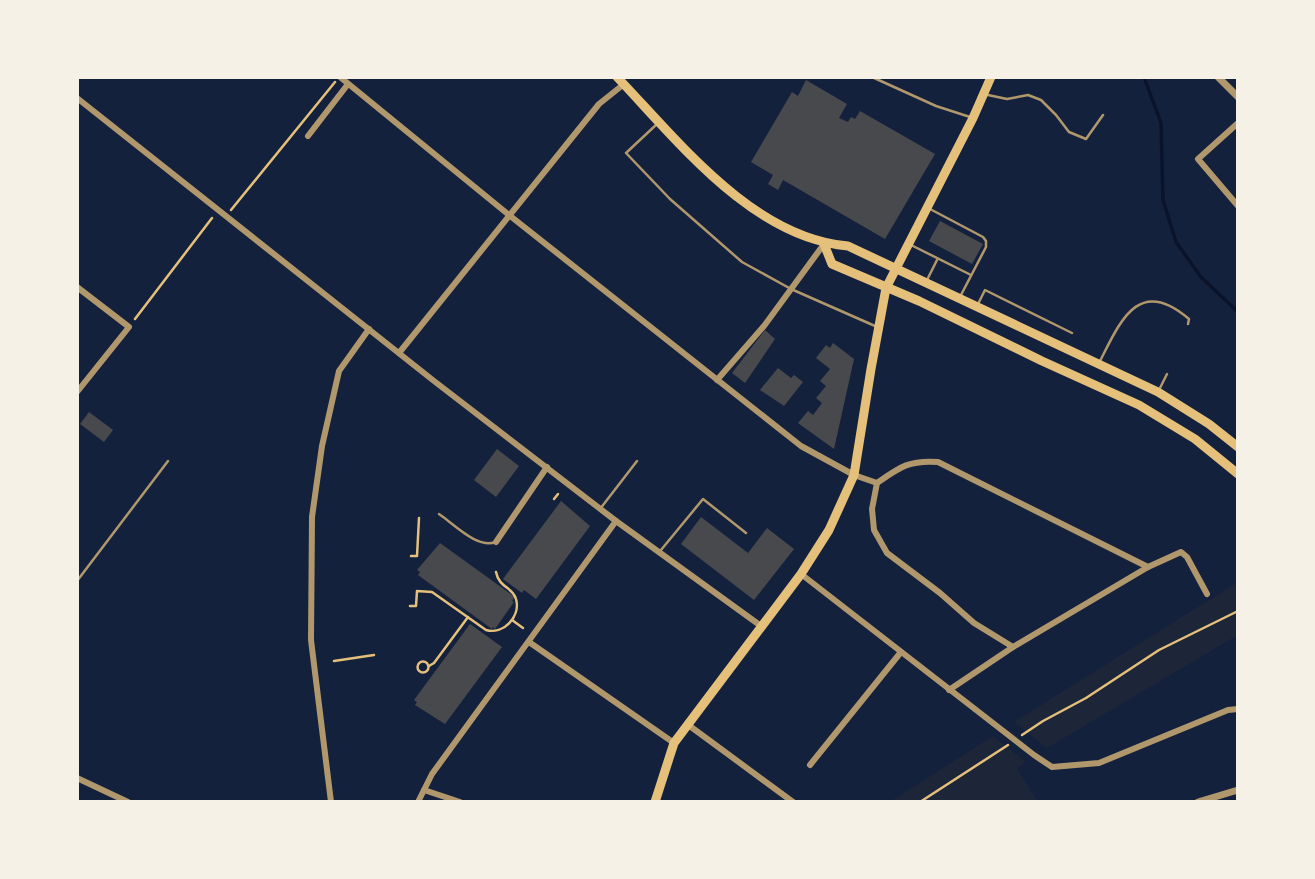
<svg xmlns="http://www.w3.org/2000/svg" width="1315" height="879" font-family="'Golos Text',sans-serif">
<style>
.green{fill:#1d2539}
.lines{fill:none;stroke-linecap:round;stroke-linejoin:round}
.stream{stroke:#0b132b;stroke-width:3.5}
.building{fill:#48494c}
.path{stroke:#e5c07b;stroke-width:2.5}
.service{stroke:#b1986c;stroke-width:2.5}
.minor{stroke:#b1986c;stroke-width:6}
.tertiary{stroke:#b1986c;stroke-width:7}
.secondary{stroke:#e5c07b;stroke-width:9}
</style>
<rect width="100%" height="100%" fill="#14213d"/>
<g class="green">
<path d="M 1238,582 L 1238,635 L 1047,748 L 1014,722 Z"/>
<path d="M 993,736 L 1026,762 L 1017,769 L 1038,802 L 890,802 Z"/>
</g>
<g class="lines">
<path class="stream" d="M 1144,77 L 1161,123 L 1163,200 L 1176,242 L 1201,277 L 1238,312"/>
</g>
<g class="building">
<path d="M 806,80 L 847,104 L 839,118 L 848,122 L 851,117 L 855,119 L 860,111 L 935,154 L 885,239 L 783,180 L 778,190 L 768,184 L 773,175 L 751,162 L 792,92 L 798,96 Z"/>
<path d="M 940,221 L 983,244 L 972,264 L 929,241 Z"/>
<path d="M 765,330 L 775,339 L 745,383 L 732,373 Z"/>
<path d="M 833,343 L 854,359 L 834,449 L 798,423 L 808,411 L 813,415 L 822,403 L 816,398 L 826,386 L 820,381 L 830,369 L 816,358 L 826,345 L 830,348 Z"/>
<path d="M 778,368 L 791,378 L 794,375 L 803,382 L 784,406 L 760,390 Z"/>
<path d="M 89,412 L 113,430 L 104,442 L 80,424 Z"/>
<path d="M 497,449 L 519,466 L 496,497 L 474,480 Z"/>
<path d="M 561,501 L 590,526 L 536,599 L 524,590 L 522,593 L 503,579 Z"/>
<path d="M 701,517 L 748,553 L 767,528 L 794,549 L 754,600 L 681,544 Z"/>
<path d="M 440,543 L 515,597 L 512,601 L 514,602 L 495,629 L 493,627 L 492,629 L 418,575 L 420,572 L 417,570 Z"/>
<path d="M 470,624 L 502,647 L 445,724 L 415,705 L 417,702 L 414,700 Z"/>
</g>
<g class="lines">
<g class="path">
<path d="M 231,210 L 335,82"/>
<path d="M 135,319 L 212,218"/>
<path d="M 554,499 L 558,494"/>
<path d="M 411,556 L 417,556 L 419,518"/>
<path d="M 410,606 L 416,606 L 417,591 L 432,592 L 486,630 C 503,635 521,617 516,599 C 513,587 499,588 496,572"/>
<path d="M 512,620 L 523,628"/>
<path d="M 334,661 L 374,655"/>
<circle cx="423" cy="667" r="5.5"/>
<path d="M 429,666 L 434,663 L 468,617"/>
<path d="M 1022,735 L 1043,721 L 1086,698 L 1159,650 L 1238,611"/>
<path d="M 920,802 L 1008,745"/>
</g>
<g class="service">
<path d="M 872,77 L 936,106 L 970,117"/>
<path d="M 988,95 L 1007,99 L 1028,95 L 1041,100 L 1056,115 L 1069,132 L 1086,139 L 1103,115"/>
<path d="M 657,124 L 626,153 L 670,199 L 742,262 L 791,289 L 875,326"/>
<path d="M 930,209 L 983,237 L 986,241 L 986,247 L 961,295"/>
<path d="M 911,245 L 971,275"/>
<path d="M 927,280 L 937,260"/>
<path d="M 978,304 L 985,290 L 1072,333"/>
<path d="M 1099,363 C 1120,322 1138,275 1189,319 L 1188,324"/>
<path d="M 1159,390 L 1167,374"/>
<path d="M 600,509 L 637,461"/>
<path d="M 439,514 C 454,524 477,549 496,542"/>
<path d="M 661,550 L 703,499 L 746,533"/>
<path d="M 77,581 L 168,461"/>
</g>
<g class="minor">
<path d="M 340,77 L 509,215 L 801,446 L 854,475 L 877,483"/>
<path d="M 77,98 L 434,381 L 616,521 L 761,626"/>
<path d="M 1238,123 L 1198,159 L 1238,206"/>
<path d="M 308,136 L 348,84"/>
<path d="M 77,287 L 129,327 L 77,392"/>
<path d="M 399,353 L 599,104 L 624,84"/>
<path d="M 717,380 L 764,326 L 824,244"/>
<path d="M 877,483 C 900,467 909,460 938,462 L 1148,567"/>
<path d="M 877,483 L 872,509 L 874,530 L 887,553 L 940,593 L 974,623 L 1013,647"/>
<path d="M 496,542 L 547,467"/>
<path d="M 801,574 L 1034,755 L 1052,767 L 1099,763 L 1228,710 L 1238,709"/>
<path d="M 529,642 L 674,743"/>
<path d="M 949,690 L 1013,647 L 1148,567 L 1181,552 L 1187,557 L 1207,594"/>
<path d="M 687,724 L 793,802"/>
<path d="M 810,765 L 901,652"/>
<path d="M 77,778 L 128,802"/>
<path d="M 424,790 L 460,802"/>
<path d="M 331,802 L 311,640 L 312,517 L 322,446 L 339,371 L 369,329"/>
<path d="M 418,802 L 432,774 L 616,521"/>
</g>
<g class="tertiary">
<path d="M 1218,77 L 1238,97"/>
<path d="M 1198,802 L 1238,790"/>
</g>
<g class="secondary">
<path d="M 617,77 C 679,142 753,238 848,246 L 1158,392 L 1209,424 L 1238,447"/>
<path d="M 824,244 L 832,264 L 919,301 L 1042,361 L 1139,405 L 1195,439 L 1238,474"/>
<path d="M 655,802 L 674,743 L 801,574 L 829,530 L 854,475 L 871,369 L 886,288 L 973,118 L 991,77"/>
</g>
</g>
<rect width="1315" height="879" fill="none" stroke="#f6f1e7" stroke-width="158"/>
</svg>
